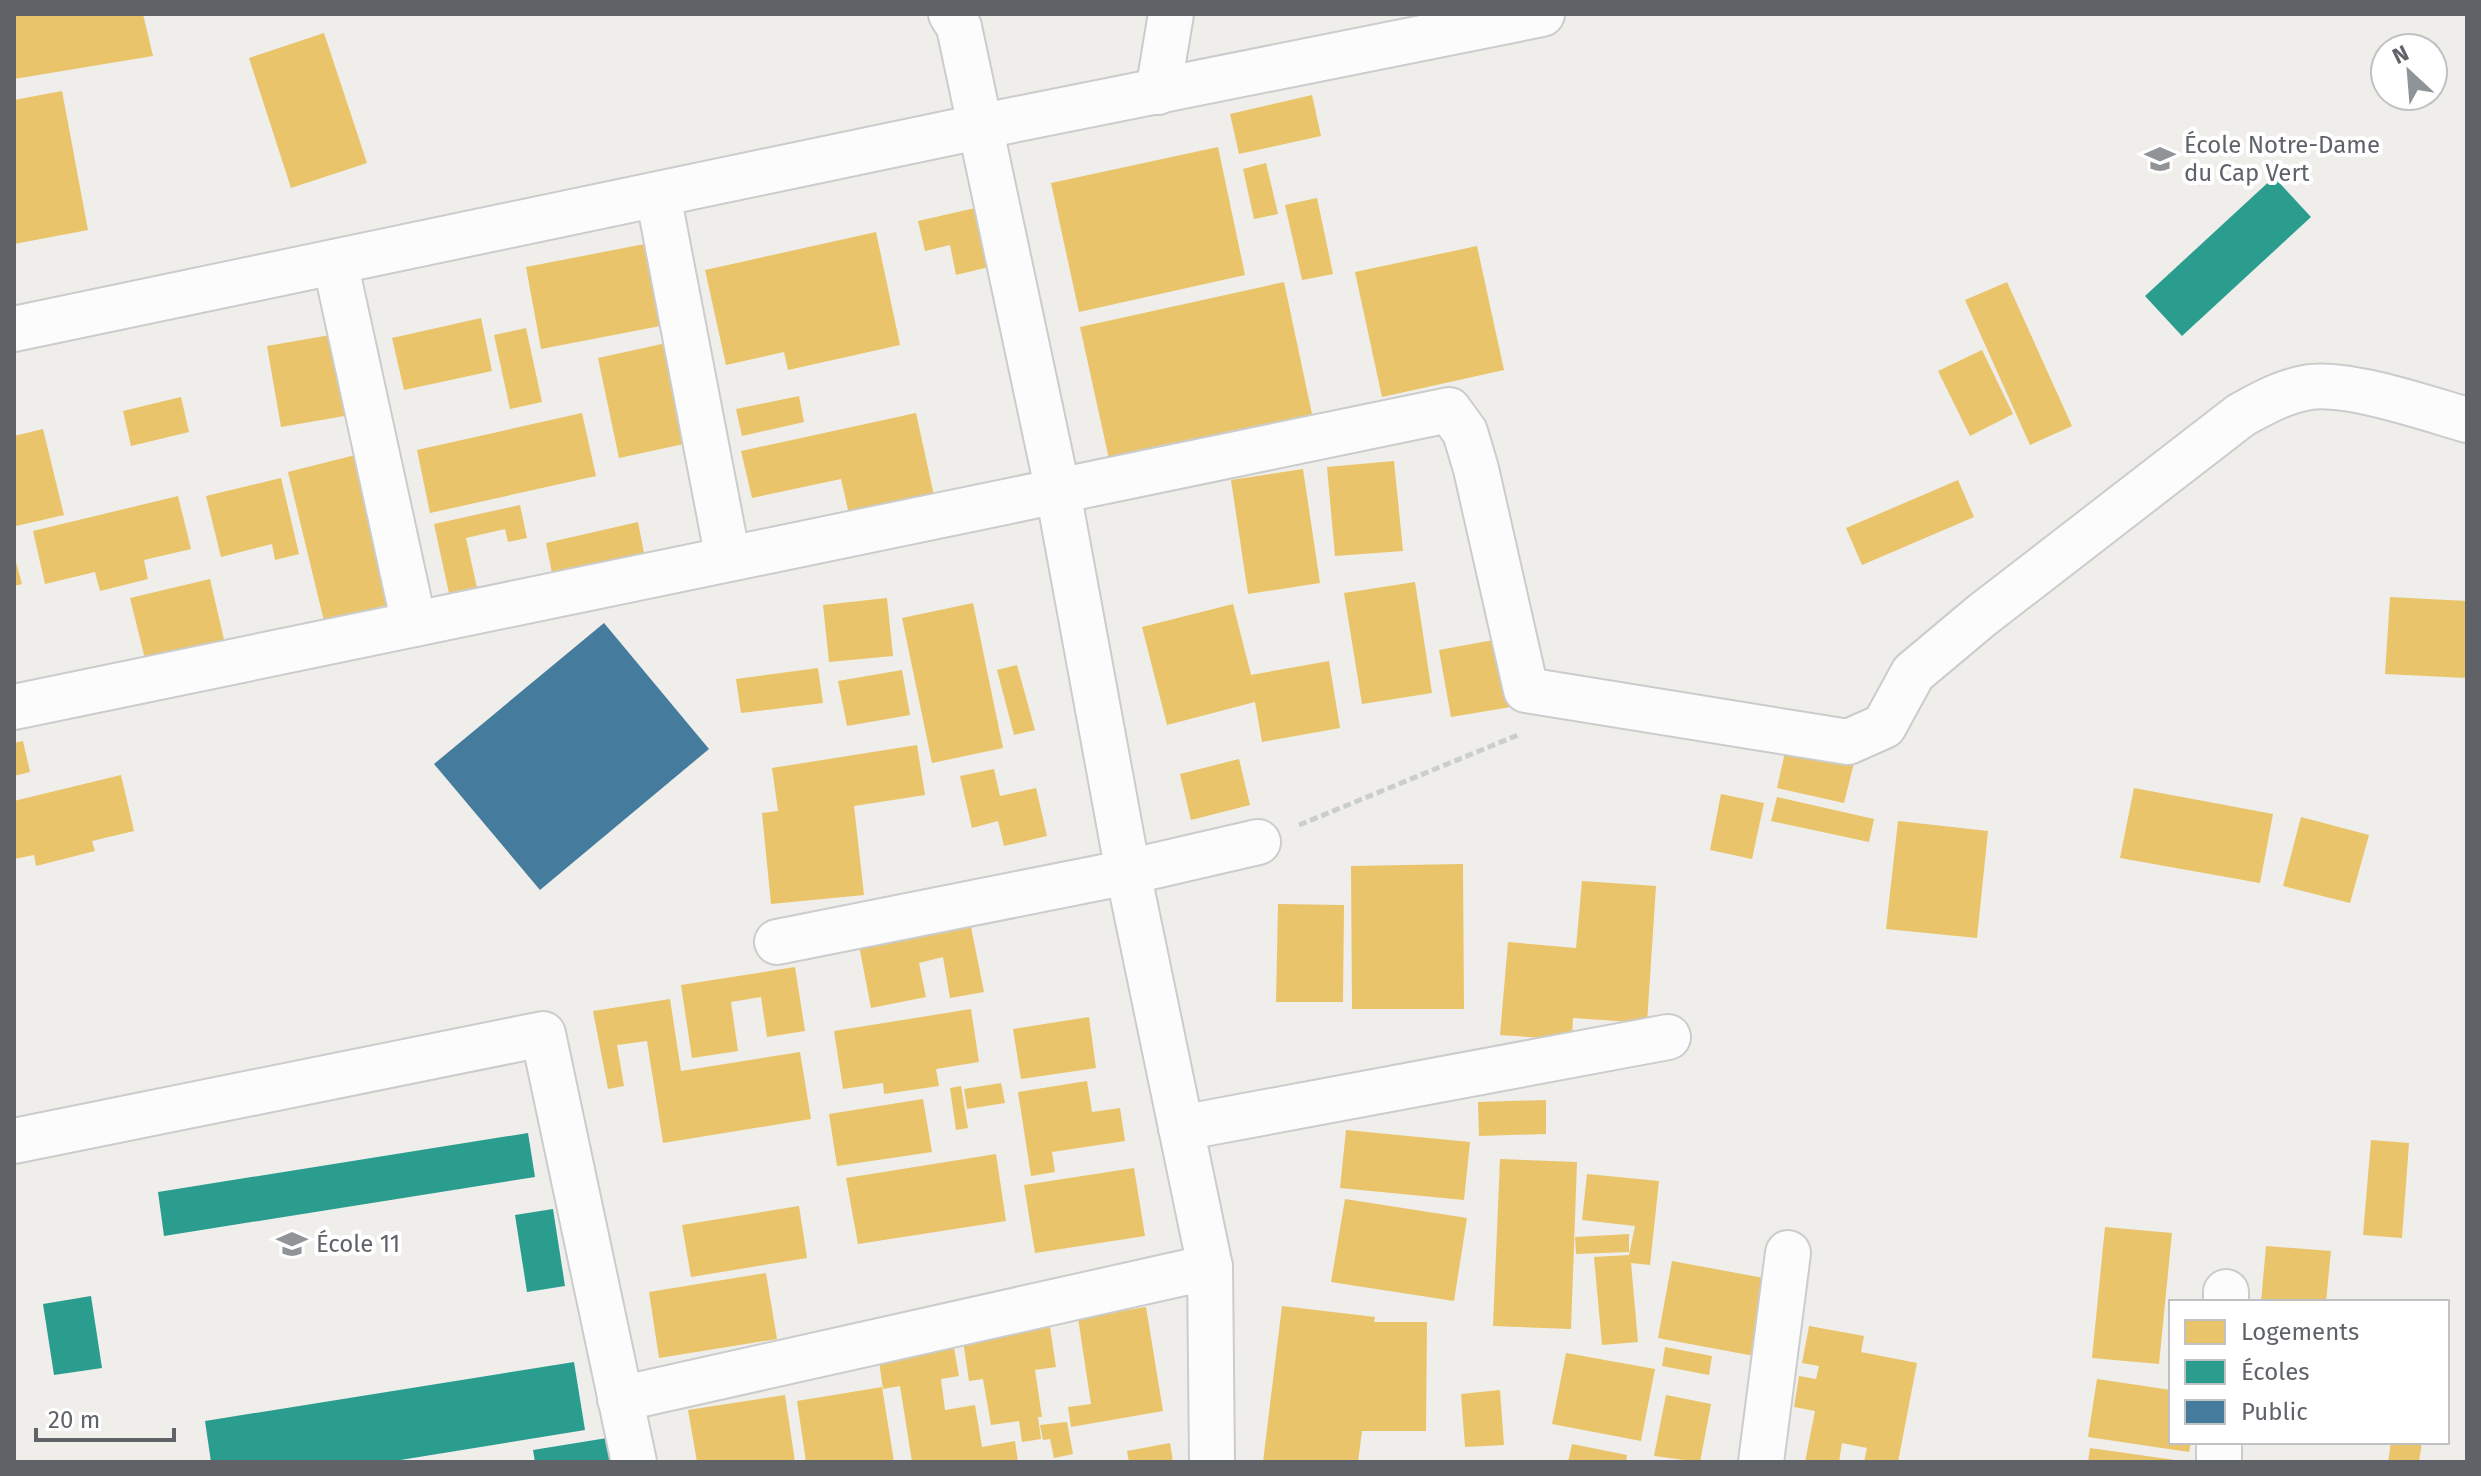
<svg xmlns="http://www.w3.org/2000/svg" width="2481" height="1476" font-family="'Fira Sans',sans-serif">
<style>
.homes{fill:#e9c46a}
.schools{fill:#2a9d8f}
.public{fill:#457b9d}
.lines{fill:none;stroke-linecap:round;stroke-linejoin:round}
.minor-casing{stroke:#cbcccc;stroke-width:48}
.path{stroke:#cacfcc;stroke-width:5;stroke-dasharray:8 4;stroke-linecap:butt}
.minor{stroke:#fdfcfc;stroke-width:44}
.labels{text-anchor:middle;stroke-width:8;stroke-linejoin:round;paint-order:stroke}
.poi-label{font-size:24px;fill:#5f6368;stroke:#fff;text-anchor:start}
</style>
<rect width="100%" height="100%" fill="#efeeea"/>
<g class="homes">
<path d="M 14,14 L 143,14 L 153,56 L 14,79 Z"/>
<path d="M 324,33 L 367,163 L 291,188 L 249,58 Z"/>
<path d="M 62,91 L 88,230 L 14,244 L 14,100 Z"/>
<path d="M 1312,95 L 1321,136 L 1239,154 L 1230,114 Z"/>
<path d="M 1218,147 L 1245,275 L 1079,312 L 1051,183 Z"/>
<path d="M 1266,163 L 1278,214 L 1254,219 L 1243,169 Z"/>
<path d="M 1317,198 L 1333,274 L 1302,280 L 1285,205 Z"/>
<path d="M 984,206 L 997,265 L 956,275 L 950,245 L 925,251 L 918,221 Z"/>
<path d="M 876,232 L 900,345 L 788,370 L 784,352 L 726,365 L 705,270 Z"/>
<path d="M 660,241 L 676,323 L 541,349 L 526,267 Z"/>
<path d="M 1477,246 L 1504,370 L 1382,397 L 1355,272 Z"/>
<path d="M 1284,282 L 1312,414 L 1109,459 L 1080,327 Z"/>
<path d="M 2007,282 L 2072,426 L 2030,445 L 1965,300 Z"/>
<path d="M 481,318 L 492,371 L 404,390 L 392,338 Z"/>
<path d="M 526,328 L 542,402 L 510,409 L 494,335 Z"/>
<path d="M 342,333 L 356,414 L 281,427 L 267,346 Z"/>
<path d="M 671,342 L 693,442 L 619,458 L 598,358 Z"/>
<path d="M 1982,350 L 2013,414 L 1970,436 L 1938,371 Z"/>
<path d="M 799,396 L 804,422 L 742,436 L 736,409 Z"/>
<path d="M 181,397 L 189,432 L 131,446 L 123,411 Z"/>
<path d="M 582,413 L 596,476 L 430,513 L 417,450 Z"/>
<path d="M 916,413 L 936,505 L 851,523 L 841,479 L 752,498 L 741,451 Z"/>
<path d="M 43,429 L 64,515 L 16,526 L 14,436 Z"/>
<path d="M 367,452 L 402,601 L 324,621 L 288,472 Z"/>
<path d="M 1394,461 L 1403,551 L 1335,556 L 1327,467 Z"/>
<path d="M 1303,469 L 1320,583 L 1248,594 L 1231,480 Z"/>
<path d="M 281,478 L 299,554 L 275,560 L 272,544 L 221,557 L 206,496 Z"/>
<path d="M 1958,480 L 1974,517 L 1862,565 L 1846,528 Z"/>
<path d="M 178,496 L 191,549 L 144,560 L 148,579 L 100,591 L 95,572 L 45,584 L 33,531 Z"/>
<path d="M 520,505 L 527,538 L 508,542 L 505,529 L 466,538 L 481,606 L 453,612 L 434,524 Z"/>
<path d="M 638,522 L 645,558 L 553,578 L 546,543 Z"/>
<path d="M 14,555 L 22,584 L 14,586 Z"/>
<path d="M 210,579 L 225,644 L 146,663 L 130,598 Z"/>
<path d="M 1415,582 L 1432,693 L 1362,704 L 1344,593 Z"/>
<path d="M 2390,597 L 2467,601 L 2467,678 L 2385,674 Z"/>
<path d="M 887,598 L 893,656 L 829,662 L 823,605 Z"/>
<path d="M 973,603 L 1003,748 L 932,763 L 902,618 Z"/>
<path d="M 1233,604 L 1251,675 L 1329,661 L 1340,728 L 1262,742 L 1255,702 L 1167,725 L 1142,627 Z"/>
<path d="M 1499,639 L 1511,707 L 1451,717 L 1439,650 Z"/>
<path d="M 1017,665 L 1035,730 L 1014,735 L 997,670 Z"/>
<path d="M 818,668 L 823,703 L 741,713 L 736,679 Z"/>
<path d="M 902,670 L 910,715 L 847,726 L 838,681 Z"/>
<path d="M 23,741 L 30,772 L 14,776 L 14,743 Z"/>
<path d="M 917,745 L 925,795 L 854,806 L 864,895 L 771,904 L 762,813 L 778,811 L 772,768 Z"/>
<path d="M 1786,748 L 1854,763 L 1844,803 L 1777,788 Z"/>
<path d="M 1239,759 L 1250,805 L 1191,820 L 1180,774 Z"/>
<path d="M 994,769 L 1000,796 L 1036,788 L 1047,836 L 1004,846 L 998,821 L 972,828 L 960,776 Z"/>
<path d="M 121,775 L 134,831 L 92,841 L 95,851 L 36,866 L 34,855 L 14,859 L 14,801 Z"/>
<path d="M 2134,788 L 2273,814 L 2260,883 L 2120,858 Z"/>
<path d="M 1721,794 L 1764,803 L 1752,859 L 1710,850 Z"/>
<path d="M 1777,797 L 1874,819 L 1869,842 L 1771,821 Z"/>
<path d="M 2301,817 L 2369,835 L 2350,903 L 2283,886 Z"/>
<path d="M 1898,821 L 1988,831 L 1977,938 L 1886,929 Z"/>
<path d="M 1463,864 L 1464,1009 L 1352,1009 L 1351,866 Z"/>
<path d="M 1582,881 L 1656,886 L 1647,1023 L 1573,1018 L 1572,1040 L 1500,1035 L 1508,942 L 1576,948 Z"/>
<path d="M 1278,904 L 1344,905 L 1343,1002 L 1276,1002 Z"/>
<path d="M 970,922 L 984,992 L 950,998 L 943,957 L 919,963 L 926,997 L 871,1008 L 857,935 Z"/>
<path d="M 795,967 L 805,1031 L 767,1037 L 761,997 L 731,1002 L 738,1051 L 692,1058 L 681,985 Z"/>
<path d="M 670,999 L 681,1071 L 800,1052 L 811,1119 L 663,1143 L 647,1041 L 617,1045 L 624,1086 L 608,1089 L 593,1011 Z"/>
<path d="M 971,1009 L 979,1062 L 936,1069 L 939,1086 L 884,1094 L 883,1083 L 843,1089 L 834,1031 Z"/>
<path d="M 1089,1017 L 1096,1068 L 1021,1079 L 1013,1029 Z"/>
<path d="M 1087,1081 L 1092,1112 L 1120,1108 L 1125,1141 L 1052,1152 L 1055,1172 L 1031,1176 L 1018,1092 Z"/>
<path d="M 1001,1083 L 1005,1103 L 967,1109 L 964,1089 Z"/>
<path d="M 961,1086 L 968,1128 L 956,1130 L 950,1088 Z"/>
<path d="M 923,1099 L 932,1152 L 837,1166 L 829,1114 Z"/>
<path d="M 1546,1100 L 1546,1134 L 1479,1136 L 1478,1102 Z"/>
<path d="M 1346,1130 L 1470,1142 L 1464,1200 L 1340,1188 Z"/>
<path d="M 2371,1140 L 2409,1143 L 2402,1238 L 2363,1235 Z"/>
<path d="M 996,1154 L 1006,1221 L 858,1244 L 846,1178 Z"/>
<path d="M 1500,1159 L 1577,1162 L 1571,1329 L 1493,1326 Z"/>
<path d="M 1134,1168 L 1145,1236 L 1035,1253 L 1024,1185 Z"/>
<path d="M 1587,1174 L 1659,1181 L 1650,1265 L 1631,1263 L 1638,1342 L 1602,1345 L 1594,1257 L 1629,1255 L 1635,1226 L 1582,1220 Z"/>
<path d="M 1345,1199 L 1467,1218 L 1454,1301 L 1331,1282 Z"/>
<path d="M 799,1206 L 807,1258 L 691,1277 L 682,1225 Z"/>
<path d="M 2105,1227 L 2172,1233 L 2159,1364 L 2092,1358 Z"/>
<path d="M 1629,1234 L 1629,1252 L 1576,1254 L 1575,1237 Z"/>
<path d="M 2266,1246 L 2331,1251 L 2326,1302 L 2261,1302 Z"/>
<path d="M 1672,1261 L 1780,1281 L 1765,1358 L 1658,1338 Z"/>
<path d="M 766,1273 L 777,1339 L 659,1358 L 649,1292 Z"/>
<path d="M 1282,1306 L 1375,1317 L 1374,1322 L 1427,1322 L 1426,1431 L 1362,1431 L 1358,1462 L 1263,1462 Z"/>
<path d="M 1146,1307 L 1163,1411 L 1071,1427 L 1068,1407 L 1091,1404 L 1078,1318 Z"/>
<path d="M 1809,1326 L 1864,1336 L 1861,1352 L 1917,1363 L 1898,1462 L 1864,1462 L 1867,1448 L 1842,1443 L 1839,1462 L 1805,1462 L 1815,1411 L 1794,1407 L 1799,1376 L 1816,1379 L 1819,1366 L 1802,1363 Z"/>
<path d="M 1050,1327 L 1056,1367 L 1035,1370 L 1042,1417 L 1038,1417 L 1041,1439 L 1022,1442 L 1019,1421 L 991,1425 L 983,1379 L 969,1381 L 963,1341 Z"/>
<path d="M 1665,1347 L 1712,1356 L 1709,1375 L 1662,1366 Z"/>
<path d="M 954,1348 L 959,1376 L 941,1379 L 945,1410 L 975,1405 L 982,1447 L 1015,1441 L 1018,1462 L 912,1462 L 900,1386 L 883,1389 L 879,1361 Z"/>
<path d="M 1566,1353 L 1655,1369 L 1641,1441 L 1552,1424 Z"/>
<path d="M 2097,1379 L 2171,1390 L 2171,1442 L 2191,1442 L 2189,1452 L 2088,1437 Z"/>
<path d="M 882,1387 L 894,1462 L 806,1462 L 797,1401 Z"/>
<path d="M 1500,1390 L 1504,1445 L 1465,1447 L 1461,1394 Z"/>
<path d="M 785,1395 L 795,1462 L 697,1462 L 688,1410 Z"/>
<path d="M 1666,1395 L 1711,1404 L 1700,1462 L 1654,1456 Z"/>
<path d="M 1067,1422 L 1073,1454 L 1054,1458 L 1050,1439 L 1043,1440 L 1040,1425 Z"/>
<path d="M 2391,1442 L 2422,1442 L 2419,1462 L 2388,1462 Z"/>
<path d="M 1170,1443 L 1173,1462 L 1129,1462 L 1127,1451 Z"/>
<path d="M 1572,1444 L 1627,1455 L 1626,1462 L 1568,1462 Z"/>
<path d="M 2090,1448 L 2175,1460 L 2175,1462 L 2088,1462 Z"/>
</g>
<g class="schools">
<path d="M 2274,177 L 2311,217 L 2182,336 L 2145,296 Z"/>
<path d="M 528,1133 L 535,1177 L 164,1236 L 158,1192 Z"/>
<path d="M 553,1209 L 565,1286 L 527,1292 L 515,1215 Z"/>
<path d="M 91,1296 L 102,1368 L 54,1375 L 43,1304 Z"/>
<path d="M 574,1362 L 585,1430 L 388,1462 L 211,1462 L 205,1421 Z"/>
<path d="M 607,1438 L 610,1462 L 535,1462 L 533,1450 Z"/>
</g>
<path class="public" d="M 604,623 L 709,749 L 540,890 L 434,764 Z"/>
<g class="lines">
<g class="minor-casing">
<g id="minor">
<path d="M 951,14 L 959,27 L 1058,492 L 1128,872 L 1210,1267 L 1212,1462"/>
<path d="M 1158,92 L 1171,14"/>
<path d="M 658,195 L 728,559"/>
<path d="M 335,262 L 414,624"/>
<path d="M 14,329 L 978,127 L 1542,14"/>
<path d="M 14,707 L 1449,410 L 1465,432 L 1476,469 L 1526,690 L 1848,742 L 1884,726 L 1913,673 L 1981,616 L 2241,415 C 2263,403 2284,391 2310,387 C 2350,382 2426,408 2467,420"/>
<path d="M 777,942 L 1128,872 L 1258,842"/>
<path d="M 1181,1128 L 1668,1037"/>
<path d="M 14,1141 L 543,1034 L 634,1462"/>
<path d="M 2226,1302 L 2226,1292"/>
<path d="M 620,1399 L 1210,1267"/>
<path d="M 1761,1462 L 1788,1253"/>
<path d="M 2219,1462 L 2219,1442"/>
</g>
</g>
<path class="path" d="M 1299,825 L 1518,735"/>
<use href="#minor" class="minor"/>
</g>
<defs>
<g id="school-bare" transform="scale(2.4)"><path d="M0-5L7-2L0 1L-7-2ZM-4 1L0 2.5L4 1V4Q0 6-4 4Z" fill="#919496" stroke="#fff" stroke-width="2.5" paint-order="stroke"/></g>
</defs>
<g fill-rule="evenodd">
<use href="#school-bare" x="2160" y="159"/>
<use href="#school-bare" x="292" y="1244"/>
</g>
<g class="labels">
<g class="poi-label">
<text x="2184" y="153">École Notre-Dame<tspan x="2184" dy="28">du Cap Vert</tspan></text>
<text x="316" y="1252">École 11</text>
</g>
</g>
<rect width="2481" height="1476" fill="none" stroke="#5f6368" stroke-width="32"/>
<rect x="2169" y="1300" width="280" height="144" fill="#ffffff" stroke="#bfc1c3" stroke-width="2"/>
<rect x="2185" y="1320" width="40" height="24" fill="#e9c46a" stroke="#bfc1c3" stroke-width="2"/>
<text x="2241" y="1340" font-size="24" fill="#5f6368">Logements</text>
<rect x="2185" y="1360" width="40" height="24" fill="#2a9d8f" stroke="#bfc1c3" stroke-width="2"/>
<text x="2241" y="1380" font-size="24" fill="#5f6368">Écoles</text>
<rect x="2185" y="1400" width="40" height="24" fill="#457b9d" stroke="#bfc1c3" stroke-width="2"/>
<text x="2241" y="1420" font-size="24" fill="#5f6368">Public</text>
<g transform="translate(2409 72) rotate(334)"><circle r="38" fill="#ffffff" stroke="#bfc1c3" stroke-width="2"/>
<path d="M0-6L14 30L0 20L-14 30Z" fill="#919496"/>
<text y="-12" font-size="22" font-weight="bold" text-anchor="middle" fill="#5f6368">N</text>
</g>
<path d="M36 1428v12h138v-12" fill="none" stroke="#5f6368" stroke-width="4"/>
<text x="48" y="1428" font-size="24" fill="#5f6368" stroke="#ffffff" stroke-width="6" paint-order="stroke">20 m</text>
</svg>
